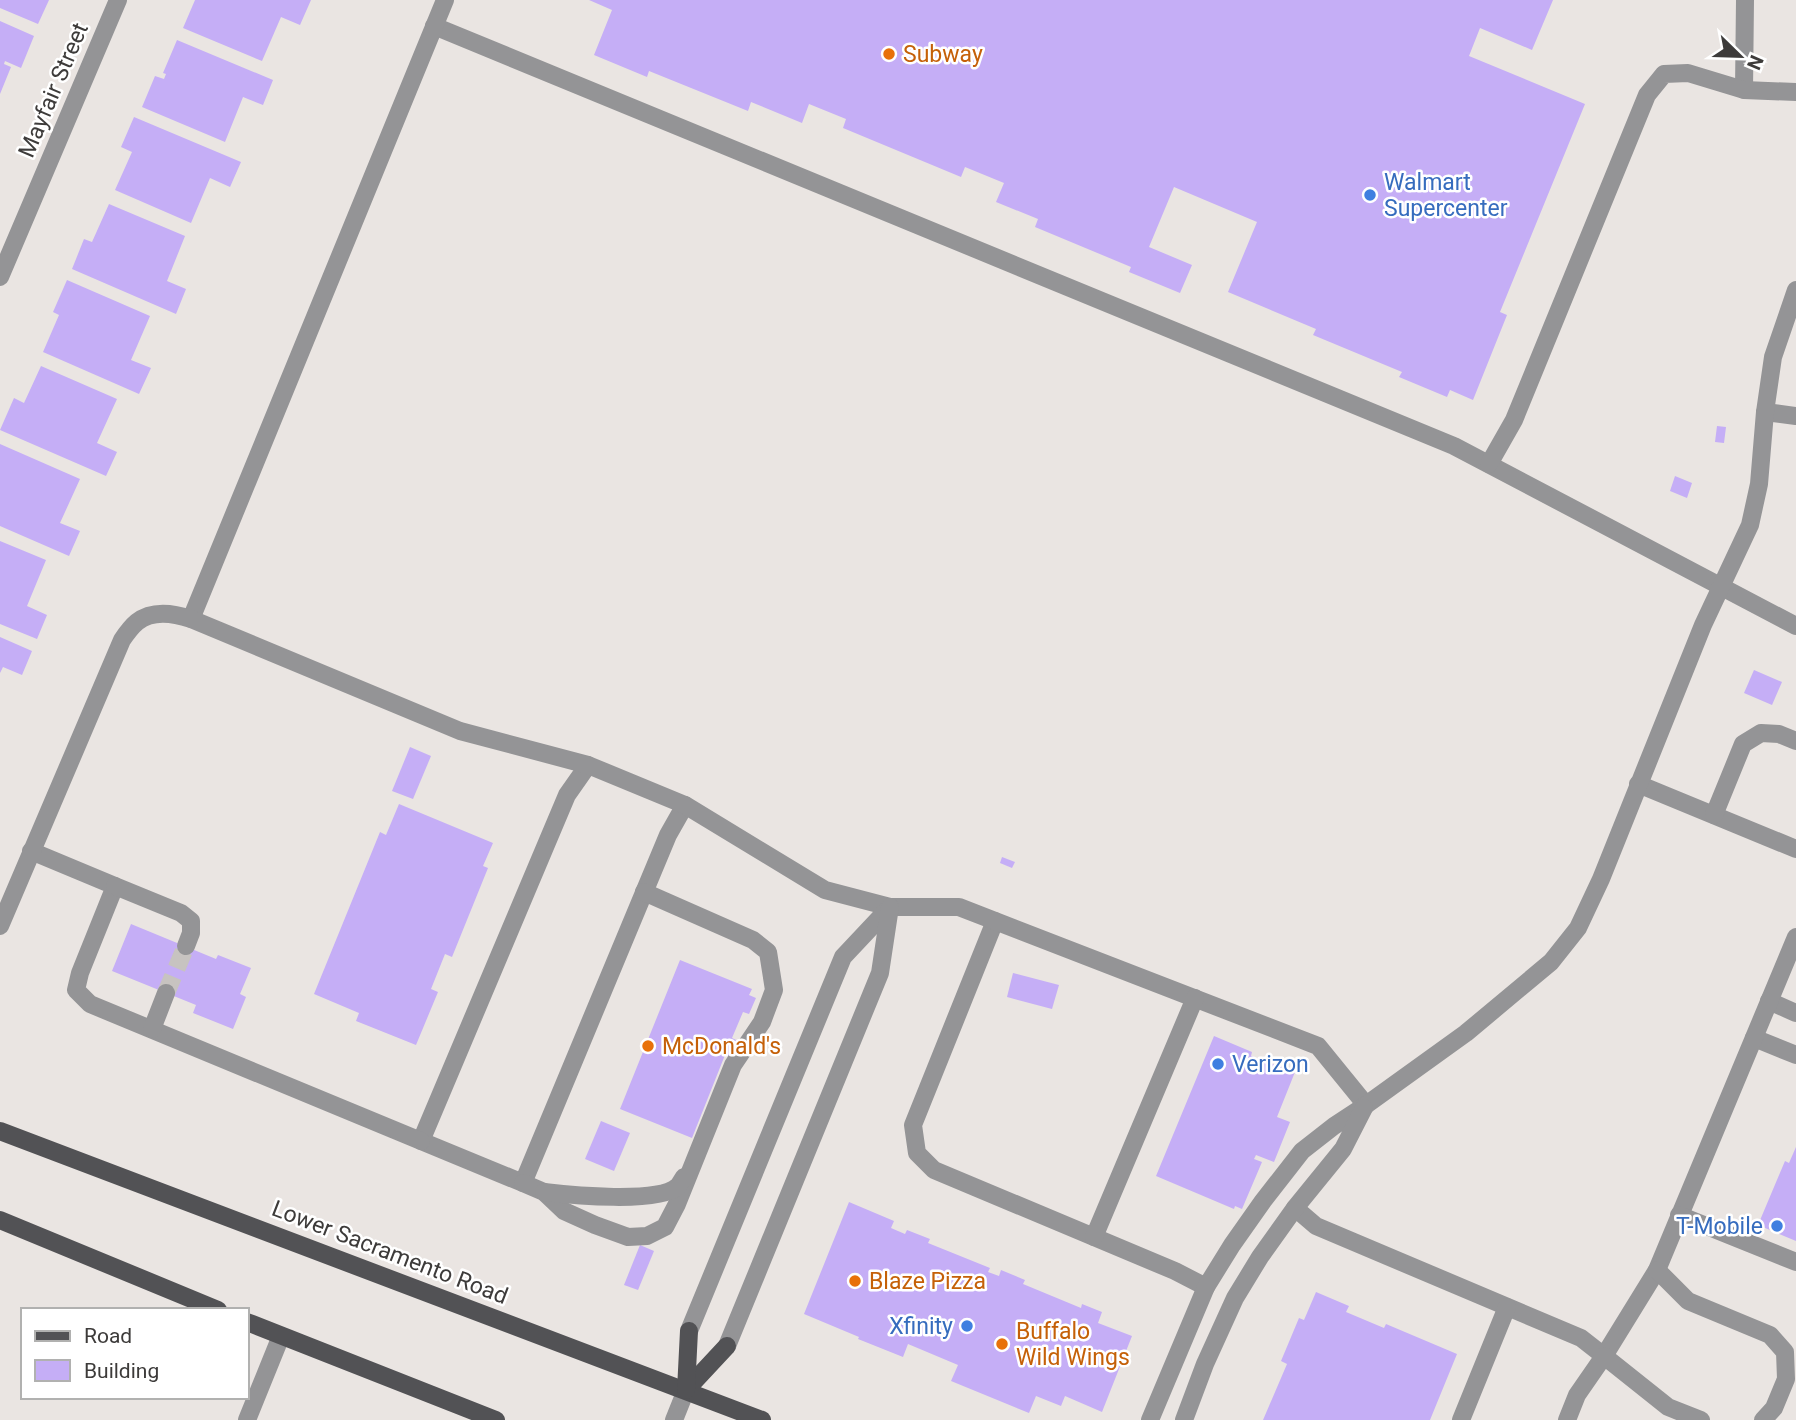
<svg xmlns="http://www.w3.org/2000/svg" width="1796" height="1420" font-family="Roboto,sans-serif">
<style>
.building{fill:#c5aef6}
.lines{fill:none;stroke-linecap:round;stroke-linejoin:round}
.minor-tunnel{stroke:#c7c3c0;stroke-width:18;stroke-dasharray:18 9;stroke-linecap:butt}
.minor{stroke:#949496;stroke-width:18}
.major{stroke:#525255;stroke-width:18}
.food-dot{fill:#e8710a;stroke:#fff;stroke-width:2.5}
.shop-dot{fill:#3f7fe0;stroke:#fff;stroke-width:2.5}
.labels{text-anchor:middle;stroke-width:5;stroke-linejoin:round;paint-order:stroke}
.food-label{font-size:23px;fill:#c56008;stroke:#fff;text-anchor:start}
.street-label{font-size:23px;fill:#3d3b3a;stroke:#fff}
.shop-label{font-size:23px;fill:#366cbe;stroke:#fff;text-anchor:start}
</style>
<rect width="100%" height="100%" fill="#eae5e2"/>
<g class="building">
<path d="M 0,0 L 49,0 L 38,24 L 0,8 Z"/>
<path d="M 195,0 L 311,0 L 300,25 L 281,17 L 262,61 L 183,28 Z"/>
<path d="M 589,0 L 1553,0 L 1532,50 L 1480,28 L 1469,56 L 1585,104 L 1500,312 L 1507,315 L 1473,400 L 1450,390 L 1447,397 L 1399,377 L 1402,372 L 1313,335 L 1316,329 L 1228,292 L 1257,222 L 1174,187 L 1149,247 L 1192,265 L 1180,293 L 1129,272 L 1131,267 L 1035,227 L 1038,219 L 996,202 L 1004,183 L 965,167 L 961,177 L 843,128 L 846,119 L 809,104 L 802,123 L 751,102 L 748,111 L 649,71 L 647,77 L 594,55 L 612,10 Z"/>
<path d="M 0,21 L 34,36 L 21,68 L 5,61 L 4,64 L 11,67 L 0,94 Z"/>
<path d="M 177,40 L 273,80 L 263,105 L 243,97 L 225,142 L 142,107 L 155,76 L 164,79 L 166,74 L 163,73 Z"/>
<path d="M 134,117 L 241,162 L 230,187 L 210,178 L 191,223 L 115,190 L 132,152 L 121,147 Z"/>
<path d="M 109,204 L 185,236 L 167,281 L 186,289 L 176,314 L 72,269 L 84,239 L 92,242 Z"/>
<path d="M 67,280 L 150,316 L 131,360 L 151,368 L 139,394 L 43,352 L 59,315 L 53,312 Z"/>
<path d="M 41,366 L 117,399 L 97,443 L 117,452 L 106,476 L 0,430 L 14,398 L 24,403 Z"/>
<path d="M 1717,426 L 1726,427 L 1724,443 L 1715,442 Z"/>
<path d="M 0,444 L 80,479 L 60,523 L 80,531 L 69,556 L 0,526 Z"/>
<path d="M 1675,476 L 1692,483 L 1687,498 L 1670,491 Z"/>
<path d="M 0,541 L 46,560 L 27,606 L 47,615 L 37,639 L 0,624 Z"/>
<path d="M 0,637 L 32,651 L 22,675 L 3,667 L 0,673 Z"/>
<path d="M 1754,670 L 1782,682 L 1772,705 L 1744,693 Z"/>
<path d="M 410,747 L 431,756 L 413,799 L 392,791 Z"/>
<path d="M 399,804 L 493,843 L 483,866 L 488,868 L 452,957 L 445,954 L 431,989 L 438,992 L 416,1045 L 356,1021 L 359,1013 L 314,994 L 380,832 L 386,835 Z"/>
<path d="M 1002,857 L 1015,862 L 1012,868 L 1000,863 Z"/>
<path d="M 131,924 L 216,959 L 218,955 L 251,968 L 240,994 L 246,997 L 233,1029 L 193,1013 L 196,1005 L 112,971 Z"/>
<path d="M 680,960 L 752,989 L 749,995 L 756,998 L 749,1014 L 743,1012 L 732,1038 L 738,1041 L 731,1058 L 725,1055 L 692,1138 L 620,1109 Z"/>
<path d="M 1013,973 L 1059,985 L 1052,1009 L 1007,997 Z"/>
<path d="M 1214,1036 L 1252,1052 L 1251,1056 L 1295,1072 L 1277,1117 L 1290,1122 L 1274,1162 L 1256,1155 L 1254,1159 L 1262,1162 L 1242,1209 L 1235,1206 L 1234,1209 L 1156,1176 Z"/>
<path d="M 601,1121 L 630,1133 L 614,1171 L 585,1159 Z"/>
<path d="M 1796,1147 L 1796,1241 L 1758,1225 L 1785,1161 L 1789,1163 Z"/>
<path d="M 849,1202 L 894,1221 L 891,1228 L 905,1234 L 907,1230 L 930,1239 L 928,1243 L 990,1268 L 988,1272 L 999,1276 L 1001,1270 L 1025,1280 L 1023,1284 L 1081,1308 L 1082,1304 L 1102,1312 L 1098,1323 L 1132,1336 L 1102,1412 L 1065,1396 L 1061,1406 L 1036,1396 L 1029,1413 L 951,1381 L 958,1365 L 908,1344 L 903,1357 L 858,1339 L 859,1337 L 804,1314 Z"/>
<path d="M 640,1245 L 654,1251 L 638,1290 L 624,1285 Z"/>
<path d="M 1316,1292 L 1349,1306 L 1346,1312 L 1384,1328 L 1386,1324 L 1457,1354 L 1430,1420 L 1263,1420 L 1287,1364 L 1281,1361 L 1299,1318 L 1304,1320 Z"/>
</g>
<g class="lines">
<path class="minor-tunnel" d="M 166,993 L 186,946"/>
<g class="minor">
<path d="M 434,26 L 1454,446 L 1796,626"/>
<path d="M 1744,90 L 1745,0"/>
<path d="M 0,277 L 118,0"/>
<path d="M 1765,412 L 1796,416"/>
<path d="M 1489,464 L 1514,420 L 1647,95 L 1664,74 L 1688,73 L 1744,90 L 1796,92"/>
<path d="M 191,619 L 445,0"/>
<path d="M 588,765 L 567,795 L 421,1141 L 523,1183 L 668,835 L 685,805"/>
<path d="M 1638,784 L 1796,849"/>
<path d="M 1714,815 L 1743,744 L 1761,733 L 1779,734 L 1796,741"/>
<path d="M 31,851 L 115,886 L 80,973 L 76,990 L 90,1004 L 421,1141"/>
<path d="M 115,886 L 181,913 L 191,921 L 191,933 L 186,946"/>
<path d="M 995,921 L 913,1125 L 917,1153 L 934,1170 L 1175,1271 L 1206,1287"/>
<path d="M 0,926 L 122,640 C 126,634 131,627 137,622 C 152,610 173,613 191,619 L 460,731 L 588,765 L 685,805 L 825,890 L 890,907 L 959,907 L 1318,1046 L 1366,1105"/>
<path d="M 1769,1001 L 1796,1013"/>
<path d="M 152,1029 L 166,993"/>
<path d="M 1754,1038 L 1796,1055"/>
<path d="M 523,1183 L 544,1192 L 564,1211 L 595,1225 L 628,1237 L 647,1236 L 665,1227 L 677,1204 L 733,1065 L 762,1022 L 774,990 L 768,952 L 753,940 L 644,892"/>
<path d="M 544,1192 C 570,1195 659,1204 678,1186 C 680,1184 682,1180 684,1177"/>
<path d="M 1295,1208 L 1316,1226 L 1581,1338 L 1604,1356 L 1657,1270 L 1796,937"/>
<path d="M 1679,1215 L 1796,1262"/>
<path d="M 1094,1237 L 1195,998"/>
<path d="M 1657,1270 L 1688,1301 L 1770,1335 L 1785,1352 L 1786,1379 L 1774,1408 L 1763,1420"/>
<path d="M 689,1331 L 843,957 L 890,907"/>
<path d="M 727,1346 L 880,973 L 890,907"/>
<path d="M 247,1420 L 281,1336"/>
<path d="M 674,1420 L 686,1390"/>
<path d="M 1150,1420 L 1206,1287 L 1232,1245 L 1263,1201 L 1302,1151 L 1334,1126 L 1366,1105 L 1466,1033 L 1551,962 L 1578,928 L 1601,879 L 1703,625 L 1750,525 L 1759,484 L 1765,412 L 1773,357 L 1796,290"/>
<path d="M 1184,1420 L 1205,1364 L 1235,1298 L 1260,1257 L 1295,1208 L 1343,1149 L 1364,1108"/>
<path d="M 1461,1420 L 1507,1307"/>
<path d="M 1567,1420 L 1577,1395 L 1604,1356 L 1668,1407 L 1701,1420"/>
</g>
<g class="major">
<path d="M 0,1131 L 762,1420"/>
<path d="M 0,1220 L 218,1310"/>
<path d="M 247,1322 L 496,1420"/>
<path d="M 686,1390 L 727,1346"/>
<path d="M 686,1390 L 689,1331"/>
</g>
</g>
<g class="food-dot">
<circle cx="889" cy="54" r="7"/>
<circle cx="648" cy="1046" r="7"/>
<circle cx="855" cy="1281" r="7"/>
<circle cx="1002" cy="1344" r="7"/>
</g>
<g class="shop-dot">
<circle cx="1370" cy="195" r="7"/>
<circle cx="1218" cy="1064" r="7"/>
<circle cx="1777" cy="1226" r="7"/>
<circle cx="967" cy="1326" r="7"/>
</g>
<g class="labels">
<g class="food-label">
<text x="903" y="62">Subway</text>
<text x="662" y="1054">McDonald's</text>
<text x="869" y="1289">Blaze Pizza</text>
<text x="1016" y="1339">Buffalo<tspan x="1016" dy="26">Wild Wings</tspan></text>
</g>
<g class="street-label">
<text transform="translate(53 90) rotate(-67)" y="8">Mayfair Street</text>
<text transform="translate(390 1252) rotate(21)" y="8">Lower Sacramento Road</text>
</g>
<g class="shop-label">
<text x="1384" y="190">Walmart<tspan x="1384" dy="26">Supercenter</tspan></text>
<text x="1232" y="1072">Verizon</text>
<text x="1763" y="1234" text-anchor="end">T-Mobile</text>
<text x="953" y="1334" text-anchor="end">Xfinity</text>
</g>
</g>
<rect x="21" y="1308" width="228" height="91" fill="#ffffff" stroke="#b1b1b0" stroke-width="2"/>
<rect x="35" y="1331" width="35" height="10" fill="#525255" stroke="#b1b1b0" stroke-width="2"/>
<text x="84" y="1343" font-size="21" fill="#3d3b3a">Road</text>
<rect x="35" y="1360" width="35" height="21" fill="#c5aef6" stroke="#b1b1b0" stroke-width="2"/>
<text x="84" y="1378" font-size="21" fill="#3d3b3a">Building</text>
<g transform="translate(1740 56) rotate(113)" stroke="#ffffff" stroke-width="5" paint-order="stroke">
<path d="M0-5L12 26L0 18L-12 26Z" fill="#3d3b3a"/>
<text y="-10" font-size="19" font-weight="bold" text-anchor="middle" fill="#3d3b3a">N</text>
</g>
</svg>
